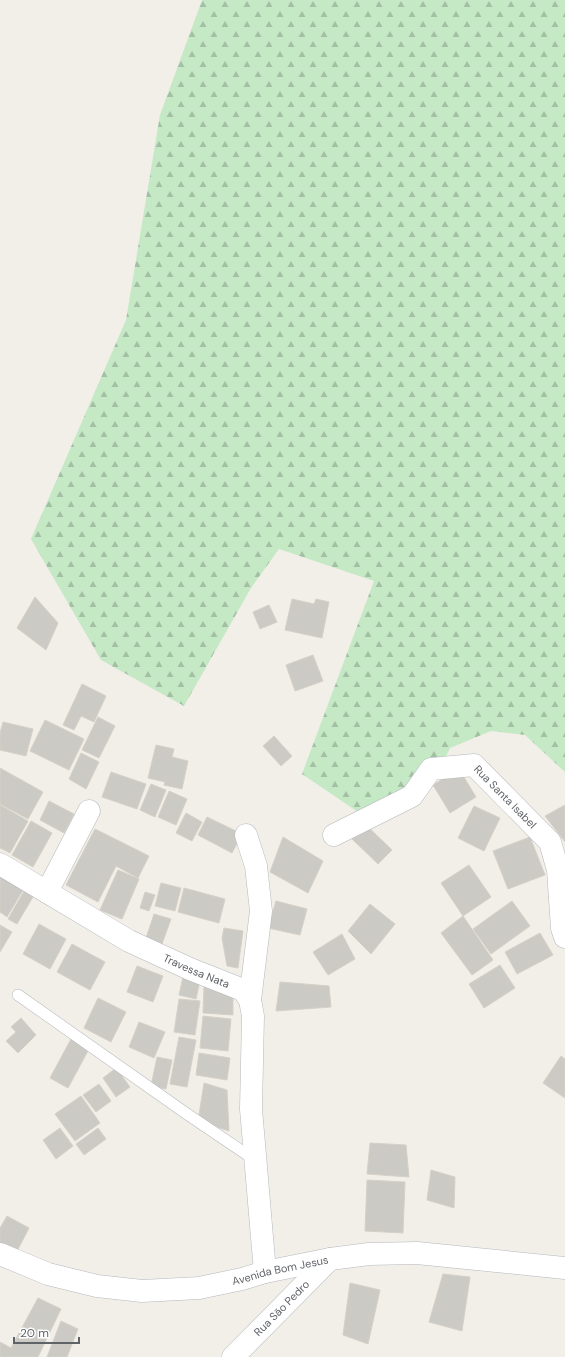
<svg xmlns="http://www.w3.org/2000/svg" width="565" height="1357" font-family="'DM Sans',sans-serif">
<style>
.forest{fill:url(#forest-firs)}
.building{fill:#cccac5;stroke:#d6d1c6}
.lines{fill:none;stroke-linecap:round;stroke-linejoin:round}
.lane-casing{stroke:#b5b8bc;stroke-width:12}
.street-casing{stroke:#b5b8bc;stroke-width:23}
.lane{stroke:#fff;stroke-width:11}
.street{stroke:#fff;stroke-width:22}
.labels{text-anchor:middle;stroke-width:3;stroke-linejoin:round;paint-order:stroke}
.street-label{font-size:11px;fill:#5f6368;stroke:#fff}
</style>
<defs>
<pattern id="forest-firs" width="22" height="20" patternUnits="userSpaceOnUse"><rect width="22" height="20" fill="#c5e8c5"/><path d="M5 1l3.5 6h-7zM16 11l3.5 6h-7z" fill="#a3c0a4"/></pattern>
</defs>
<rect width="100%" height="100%" fill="#f1efe8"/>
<path class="forest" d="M 202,0 L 565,0 L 565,772 L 525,735 L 491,731 L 450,748 L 433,785 L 367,818 L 302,774 L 374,581 L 279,549 L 251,588 L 184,706 L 101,660 L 31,539 L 126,320 L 160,115 Z"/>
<g class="building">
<path d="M 35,597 L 58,623 L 46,650 L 17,628 Z"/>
<path d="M 292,599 L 314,604 L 316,599 L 329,602 L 322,638 L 285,630 Z"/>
<path d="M 269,605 L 277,622 L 260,629 L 253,612 Z"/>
<path d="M 313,655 L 323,681 L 295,691 L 286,665 Z"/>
<path d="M 82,684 L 106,696 L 94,722 L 81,716 L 74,730 L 63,725 Z"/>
<path d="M 98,717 L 115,726 L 99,758 L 82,750 Z"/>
<path d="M 45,720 L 84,739 L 69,770 L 30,751 Z"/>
<path d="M 3,722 L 33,729 L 26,756 L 0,750 L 0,733 Z"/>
<path d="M 274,736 L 292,756 L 281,766 L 263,746 Z"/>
<path d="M 156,745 L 174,749 L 172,757 L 188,761 L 182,789 L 164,785 L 165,782 L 148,778 Z"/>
<path d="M 81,753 L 99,762 L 86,789 L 69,779 Z"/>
<path d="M 0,768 L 43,792 L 28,819 L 0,804 Z"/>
<path d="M 459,769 L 476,797 L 450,813 L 433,785 Z"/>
<path d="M 111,772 L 146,784 L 137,809 L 102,797 Z"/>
<path d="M 151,784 L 166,790 L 155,817 L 140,810 Z"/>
<path d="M 169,791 L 187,799 L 176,825 L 158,817 Z"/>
<path d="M 49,801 L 74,814 L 64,833 L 40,820 Z"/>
<path d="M 0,805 L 28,821 L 10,853 L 0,848 Z"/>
<path d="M 565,805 L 565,842 L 545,816 Z"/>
<path d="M 474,806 L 500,818 L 484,851 L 458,838 Z"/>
<path d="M 186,813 L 202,822 L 192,841 L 176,833 Z"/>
<path d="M 207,817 L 242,834 L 232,853 L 198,835 Z"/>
<path d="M 31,821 L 52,833 L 33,867 L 12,855 Z"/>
<path d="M 364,823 L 392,850 L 378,864 L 350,837 Z"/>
<path d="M 95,829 L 149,856 L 138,878 L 116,866 L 98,902 L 66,885 Z"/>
<path d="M 283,837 L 323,861 L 308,893 L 270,872 Z"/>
<path d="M 530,837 L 545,875 L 508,889 L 493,851 Z"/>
<path d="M 469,865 L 491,897 L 463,916 L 441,883 Z"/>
<path d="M 118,870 L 139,879 L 122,919 L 100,910 Z"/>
<path d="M 0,876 L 23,890 L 7,917 L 0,912 Z"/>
<path d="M 161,883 L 181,888 L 175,911 L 155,906 Z"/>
<path d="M 184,888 L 225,899 L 219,923 L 178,912 Z"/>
<path d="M 24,891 L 33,897 L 17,924 L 8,919 Z"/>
<path d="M 145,892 L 155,895 L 149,911 L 140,908 Z"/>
<path d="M 276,901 L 307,909 L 300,935 L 268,928 Z"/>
<path d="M 512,901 L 530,926 L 491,954 L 473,929 Z"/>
<path d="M 370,904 L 395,924 L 371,954 L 348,931 Z"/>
<path d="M 154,914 L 171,919 L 162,944 L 146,938 Z"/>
<path d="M 463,916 L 493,960 L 472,975 L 441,933 Z"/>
<path d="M 39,924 L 66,939 L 50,969 L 23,954 Z"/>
<path d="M 0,925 L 12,932 L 0,952 Z"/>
<path d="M 224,928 L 243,931 L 238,968 L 227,966 L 222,938 Z"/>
<path d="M 540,933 L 553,955 L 517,974 L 505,952 Z"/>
<path d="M 342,934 L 355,959 L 328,975 L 313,952 Z"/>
<path d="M 72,944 L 105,962 L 90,990 L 57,972 Z"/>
<path d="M 500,965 L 515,988 L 484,1008 L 469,984 Z"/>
<path d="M 137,966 L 163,976 L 153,1002 L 127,992 Z"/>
<path d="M 183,977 L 200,981 L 196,999 L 179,995 Z"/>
<path d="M 280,982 L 329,986 L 331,1007 L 276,1011 Z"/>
<path d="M 204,987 L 233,994 L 233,1015 L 203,1013 Z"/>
<path d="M 98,998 L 126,1012 L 111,1042 L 84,1028 Z"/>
<path d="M 179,999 L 200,1001 L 195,1035 L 174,1032 Z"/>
<path d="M 203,1016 L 231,1019 L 228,1051 L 200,1048 Z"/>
<path d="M 21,1018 L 36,1035 L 18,1053 L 6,1041 L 16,1032 L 11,1027 Z"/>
<path d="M 139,1022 L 165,1032 L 154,1058 L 129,1047 Z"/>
<path d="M 179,1037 L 196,1040 L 187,1087 L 170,1084 Z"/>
<path d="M 71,1039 L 89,1049 L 68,1088 L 50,1078 Z"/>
<path d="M 199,1053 L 230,1058 L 227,1080 L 196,1075 Z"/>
<path d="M 561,1056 L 565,1059 L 565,1098 L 543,1083 Z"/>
<path d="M 157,1057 L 172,1060 L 166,1089 L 151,1086 Z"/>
<path d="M 116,1068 L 130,1087 L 116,1097 L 103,1078 Z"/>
<path d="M 204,1083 L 227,1090 L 229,1131 L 198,1121 Z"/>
<path d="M 99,1084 L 111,1101 L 96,1112 L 83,1095 Z"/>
<path d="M 81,1096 L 100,1123 L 75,1141 L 55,1114 Z"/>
<path d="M 60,1128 L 73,1146 L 56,1159 L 43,1140 Z"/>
<path d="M 98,1128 L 106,1139 L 84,1155 L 76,1144 Z"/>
<path d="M 370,1143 L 406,1145 L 409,1177 L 367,1174 Z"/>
<path d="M 431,1170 L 455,1177 L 454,1208 L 427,1200 Z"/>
<path d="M 367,1180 L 405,1182 L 403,1233 L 365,1231 Z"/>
<path d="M 7,1216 L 29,1228 L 15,1255 L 0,1247 L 0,1228 Z"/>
<path d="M 443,1274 L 470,1277 L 462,1331 L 429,1322 Z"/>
<path d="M 350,1283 L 380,1290 L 368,1344 L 343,1335 Z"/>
<path d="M 38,1298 L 61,1309 L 38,1357 L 0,1357 L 0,1342 L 11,1348 Z"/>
<path d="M 61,1321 L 78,1329 L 67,1357 L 47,1357 Z"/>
</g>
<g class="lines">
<g class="lane-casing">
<path id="lane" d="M 18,995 L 187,1114 L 255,1160"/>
</g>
<g class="street-casing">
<g id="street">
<path d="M 246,835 L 256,866 L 261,911 L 250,1000"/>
<path id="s1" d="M 334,835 L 412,796 L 431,769 L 474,765 L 550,842 L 558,870 L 562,928 L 565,937"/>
<path id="s2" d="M 0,864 L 129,941 L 190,969 L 243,990 L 250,1000 L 253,1016 L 251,1109 L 265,1272"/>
<path d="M 47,892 L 89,811"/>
<path id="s3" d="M 0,1254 L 48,1274 L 97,1286 L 142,1291 L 199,1288 L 242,1279 L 265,1272 L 330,1259 L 369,1254 L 417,1253 L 565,1268"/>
<path id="s4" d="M 233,1357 L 330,1259"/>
</g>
</g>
<use href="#lane" class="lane"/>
<use href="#street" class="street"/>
</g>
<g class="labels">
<g class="street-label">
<text dy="4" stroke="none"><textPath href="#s1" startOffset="208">Rua Santa Isabel</textPath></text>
<text dy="4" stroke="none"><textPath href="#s2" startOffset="224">Travessa Nata</textPath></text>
<text dy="4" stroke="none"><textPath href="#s3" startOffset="288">Avenida Bom Jesus</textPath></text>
<text dy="4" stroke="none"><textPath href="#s4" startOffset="69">Rua São Pedro</textPath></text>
</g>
</g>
<path d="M14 1337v6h65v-6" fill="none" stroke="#5f6368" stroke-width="2"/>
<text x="20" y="1337" font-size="12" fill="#5f6368" stroke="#ffffff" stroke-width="3" paint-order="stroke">20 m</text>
</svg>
